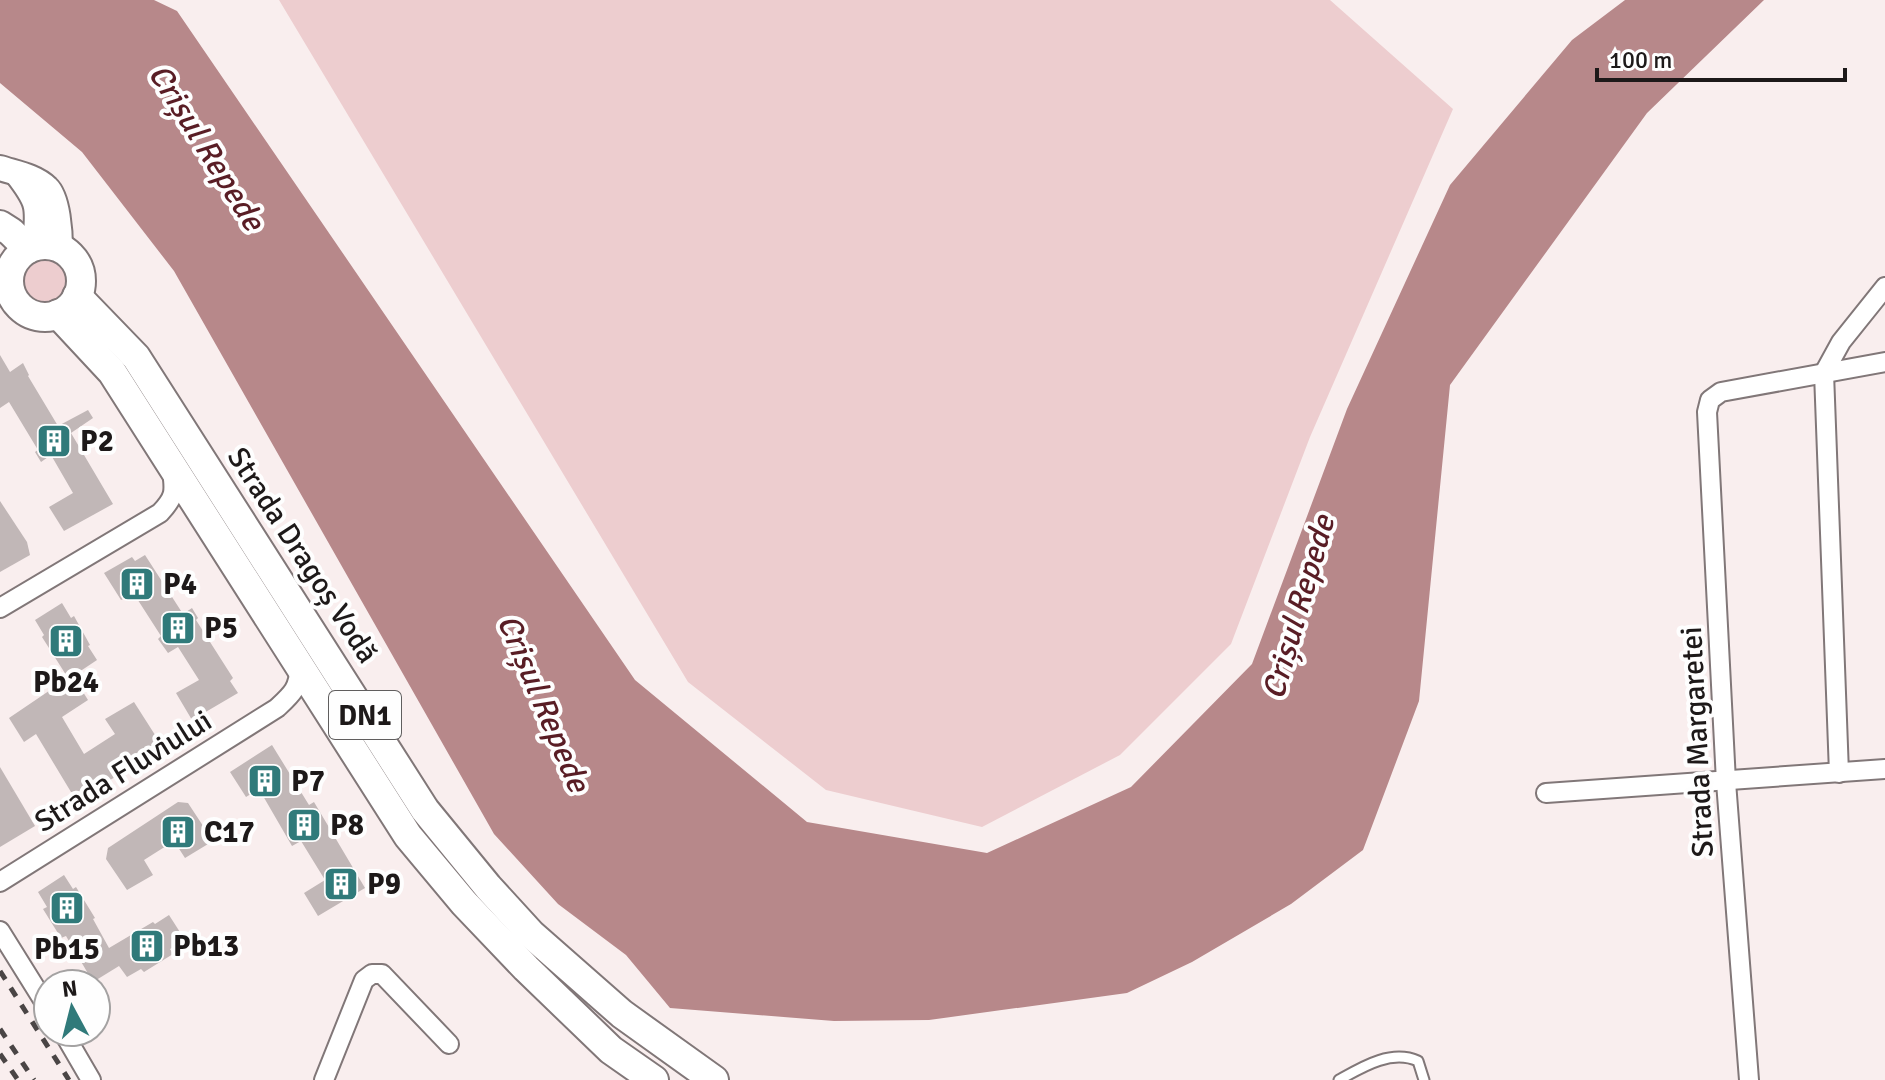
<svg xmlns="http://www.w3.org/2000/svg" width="1885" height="1080" font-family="Signika,sans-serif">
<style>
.green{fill:#edcdcf}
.water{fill:#b7888a}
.building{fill:#c1b7b7}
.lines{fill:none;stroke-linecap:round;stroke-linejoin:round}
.lane-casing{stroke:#817778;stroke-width:13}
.street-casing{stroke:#817778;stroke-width:22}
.secondary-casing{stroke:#817778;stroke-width:28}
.primary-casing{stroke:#817778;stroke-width:32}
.lane{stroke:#fff;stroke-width:9}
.street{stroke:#fff;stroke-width:18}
.secondary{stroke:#fff;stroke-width:24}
.primary{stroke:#fff;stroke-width:28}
.rail{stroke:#4a4545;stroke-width:5;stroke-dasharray:10 10;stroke-linecap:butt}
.labels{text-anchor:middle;stroke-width:8;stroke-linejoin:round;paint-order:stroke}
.shield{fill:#fefefe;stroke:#605e5e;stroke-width:2}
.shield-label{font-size:28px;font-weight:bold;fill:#1d1919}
.poi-label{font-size:30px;font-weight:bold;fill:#1d1919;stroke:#fefefe;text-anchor:start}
.street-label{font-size:30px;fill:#1d1919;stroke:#fefefe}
.water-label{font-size:32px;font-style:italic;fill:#591d25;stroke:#fefefe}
</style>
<rect width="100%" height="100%" fill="#f9eeee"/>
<g class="green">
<path d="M 279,0 L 1330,0 L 1453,109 L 1310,437 L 1231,644 L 1120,755 L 982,827 L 826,790 L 688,682 Z"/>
<circle cx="45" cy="281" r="22"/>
</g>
<path class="water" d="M 0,0 L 154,0 L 177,11 L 635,680 L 807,822 L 987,853 L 1131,787 L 1252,664 L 1347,409 L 1450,185 L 1572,40 L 1625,0 L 1764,0 L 1647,113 L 1450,385 L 1419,701 L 1363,850 L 1291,904 L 1192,962 L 1127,993 L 929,1020 L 834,1021 L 670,1008 L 626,955 L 558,904 L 494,834 L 174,271 L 82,152 L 0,83 Z"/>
<g class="building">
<path d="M 0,355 L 10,372 L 23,363 L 29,375 L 28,376 L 58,426 L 88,410 L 93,418 L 71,433 L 113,504 L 64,531 L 49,507 L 73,493 L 51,455 L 41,462 L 35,452 L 38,450 L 9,402 L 0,408 Z"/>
<path d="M 0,501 L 27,542 L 30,555 L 0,572 Z"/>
<path d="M 145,555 L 183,614 L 192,608 L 198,618 L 196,620 L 233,678 L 230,681 L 238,693 L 192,720 L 176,693 L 199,680 L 178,647 L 168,653 L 158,639 L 161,636 L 134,594 L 121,600 L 104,573 L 132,557 L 135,561 Z"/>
<path d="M 62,603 L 71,618 L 74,616 L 90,645 L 88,646 L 97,660 L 73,676 L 88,700 L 62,717 L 84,754 L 115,734 L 105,719 L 134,702 L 157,738 L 154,750 L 115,773 L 117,776 L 84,795 L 71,792 L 36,734 L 24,742 L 9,718 L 71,676 L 68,678 L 42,637 L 44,635 L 35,620 Z"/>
<path d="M 272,745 L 309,805 L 314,802 L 365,888 L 318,916 L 304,893 L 325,880 L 301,841 L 292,846 L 259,789 L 246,797 L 230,772 Z"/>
<path d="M 0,767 L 35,826 L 0,847 Z"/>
<path d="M 178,802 L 188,803 L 213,841 L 185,858 L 174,841 L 144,860 L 153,875 L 127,890 L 106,859 L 108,848 Z"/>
<path d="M 64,875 L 73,889 L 76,887 L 95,918 L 93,919 L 109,948 L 153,922 L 155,924 L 169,915 L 185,940 L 170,949 L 173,954 L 144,972 L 141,969 L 127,977 L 119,966 L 93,982 L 66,936 L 61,938 L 43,909 L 47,907 L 38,892 Z"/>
</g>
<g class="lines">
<g class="lane-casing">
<path id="lane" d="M 1339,1080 C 1362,1067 1391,1049 1418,1061 L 1424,1080"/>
</g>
<g class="street-casing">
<g id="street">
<path d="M 0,608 L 160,513 C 175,497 175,492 172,471"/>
<path d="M 1839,773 L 1824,373 L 1841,342 L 1885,287"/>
<path d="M 1546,793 L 1885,769"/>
<path d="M 0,882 L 277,708 C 293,693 298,689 300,667"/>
<path d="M 0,931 L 48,1008"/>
<path d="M 63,1032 L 91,1080"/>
<path d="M 324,1080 L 364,980 L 372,974 L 382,974 L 449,1044"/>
<path d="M 1749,1080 L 1726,782 L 1707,412 L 1710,400 L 1721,392 L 1885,362"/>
</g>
</g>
<g class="secondary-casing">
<g id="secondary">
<path d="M 0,168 C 15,173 35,176 47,188 C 58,198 60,233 60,248"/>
<path d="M 17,174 C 41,205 38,208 35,246"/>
</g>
</g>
<g class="primary-casing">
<g id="primary">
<path d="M 0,225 L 11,232 L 28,249"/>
<circle cx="45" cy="281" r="36"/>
<path d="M 77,296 L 136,357 L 425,810 L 488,887 L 531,934 L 622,1014 L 714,1080"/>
<path d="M 58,314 L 112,372 L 408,836 L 464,903 L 526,968 L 611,1050 L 654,1080"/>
</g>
</g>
<use href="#lane" class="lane"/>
<use href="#street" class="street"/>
<use href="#secondary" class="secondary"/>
<use href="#primary" class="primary"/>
<g class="rail">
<path d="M 0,971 L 69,1080"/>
<path d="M 0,1029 L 34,1080"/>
<path d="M 0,1054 L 18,1080"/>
</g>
</g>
<defs>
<g id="building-square" transform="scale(1.8)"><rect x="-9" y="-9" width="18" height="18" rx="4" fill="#307a7a" stroke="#fefefe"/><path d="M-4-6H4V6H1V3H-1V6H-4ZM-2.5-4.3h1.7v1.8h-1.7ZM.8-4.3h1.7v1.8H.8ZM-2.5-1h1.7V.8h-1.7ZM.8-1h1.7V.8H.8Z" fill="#fff"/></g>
</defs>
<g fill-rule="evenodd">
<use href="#building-square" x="54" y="441"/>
<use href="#building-square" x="137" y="584"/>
<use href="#building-square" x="178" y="628"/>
<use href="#building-square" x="66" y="641"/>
<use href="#building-square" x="265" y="781"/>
<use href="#building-square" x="304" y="825"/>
<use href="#building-square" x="178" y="832"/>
<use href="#building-square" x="341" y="884"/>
<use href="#building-square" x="67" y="908"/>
<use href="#building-square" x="147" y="946"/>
</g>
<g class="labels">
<rect class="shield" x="329" y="691" width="72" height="48" rx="6"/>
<g class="shield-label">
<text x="365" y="725">DN1</text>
</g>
<g class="poi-label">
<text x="80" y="451">P2</text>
<text x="163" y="594">P4</text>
<text x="204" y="638">P5</text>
<text x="66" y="692" text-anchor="middle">Pb24</text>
<text x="291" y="791">P7</text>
<text x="330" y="835">P8</text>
<text x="204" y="842">C17</text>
<text x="367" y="894">P9</text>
<text x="173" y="956">Pb13</text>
<text x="67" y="959" text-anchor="middle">Pb15</text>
</g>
<g class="street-label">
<text transform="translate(303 555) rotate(57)" y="10">Strada Dragoș Vodă</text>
<text transform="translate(1697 742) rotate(-93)" y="10">Strada Margaretei</text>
<text transform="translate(123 771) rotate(-32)" y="10">Strada Fluviului</text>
</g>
<g class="water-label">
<text transform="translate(207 147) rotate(58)" y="11">Crișul Repede</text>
<text transform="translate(1298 607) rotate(-74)" y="11">Crișul Repede</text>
<text transform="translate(544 703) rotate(67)" y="11">Crișul Repede</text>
</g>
</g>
<g transform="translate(72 1008) rotate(353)"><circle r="38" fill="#fefefe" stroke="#a4a2a2" stroke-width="2"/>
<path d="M0-6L14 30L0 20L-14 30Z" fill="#307a7a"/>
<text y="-12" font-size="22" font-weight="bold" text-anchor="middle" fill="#1d1919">N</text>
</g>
<path d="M1597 68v12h248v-12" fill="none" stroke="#1d1919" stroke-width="4"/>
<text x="1609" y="68" font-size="24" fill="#1d1919" stroke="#fefefe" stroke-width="6" paint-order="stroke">100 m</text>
</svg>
